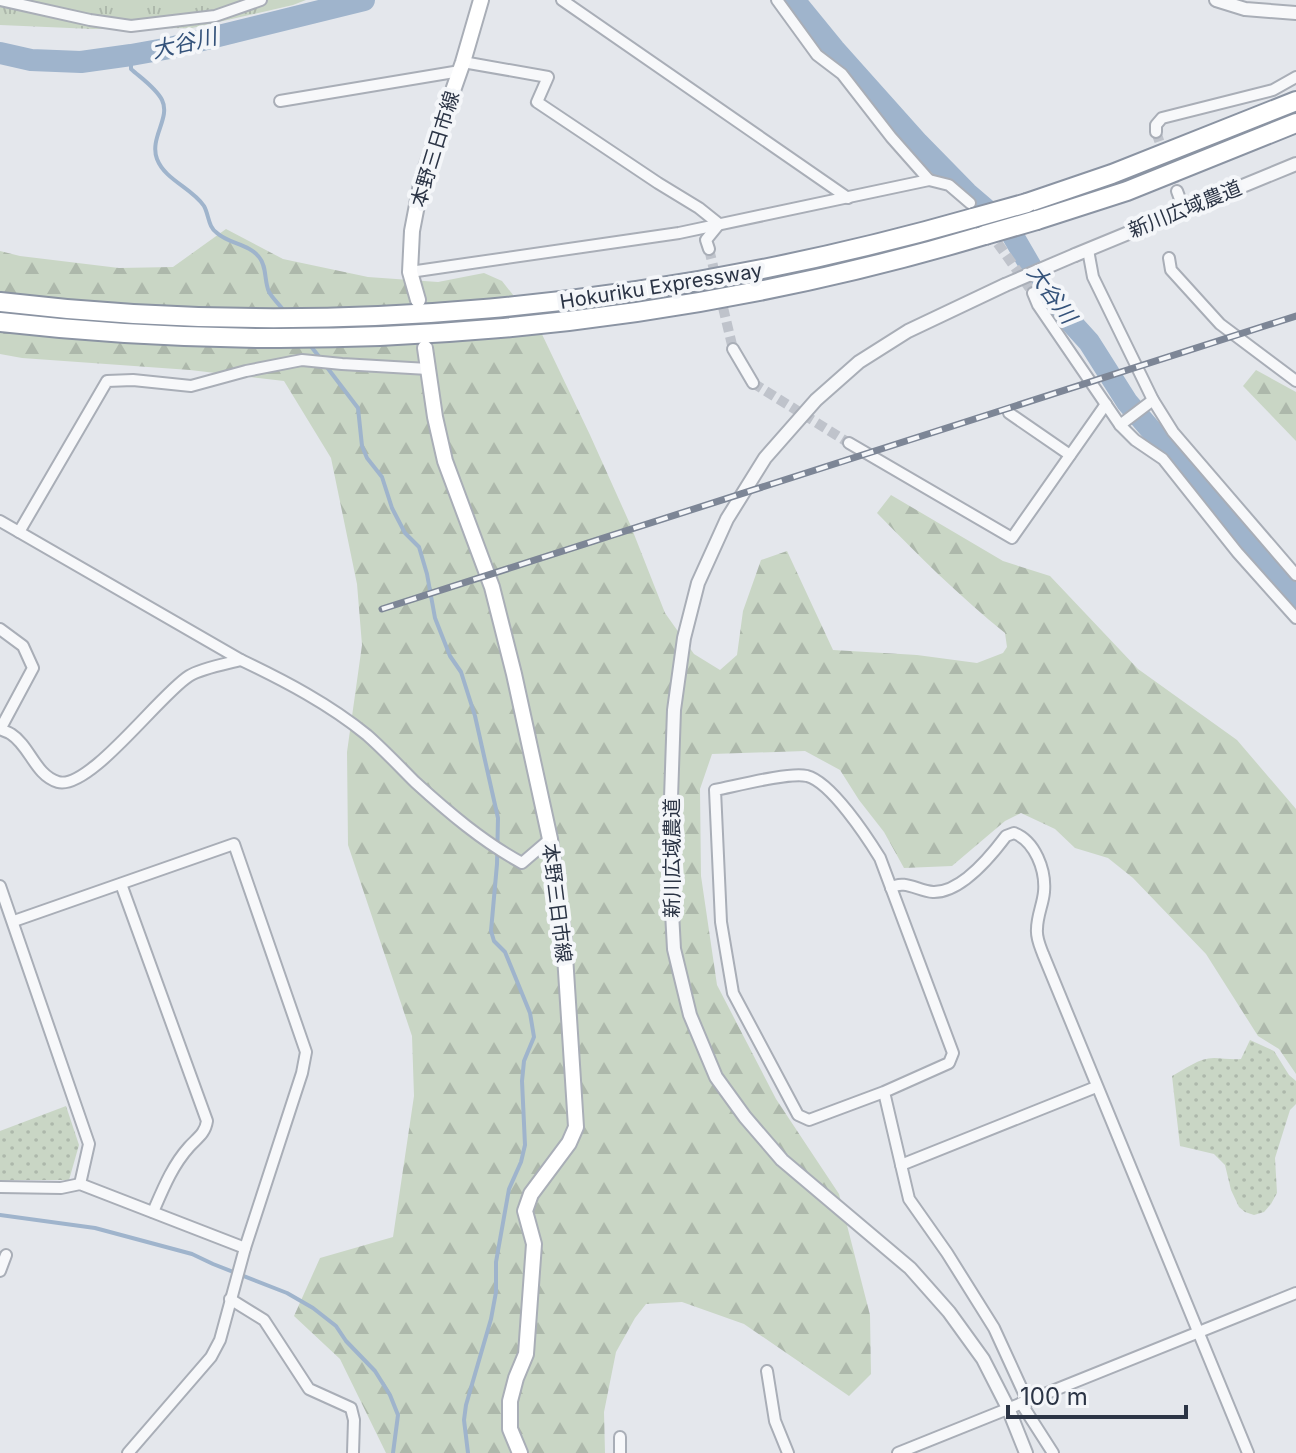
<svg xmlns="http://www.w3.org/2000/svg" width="1296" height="1453" font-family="Inter,'Noto Sans JP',sans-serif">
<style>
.grass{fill:url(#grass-dots)}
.forest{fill:url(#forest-firs)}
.park{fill:url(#park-tufts)}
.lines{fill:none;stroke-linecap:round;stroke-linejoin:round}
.stream{stroke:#9fb4cc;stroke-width:4}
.river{stroke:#9fb4cc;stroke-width:22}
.minor-tunnel{stroke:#bfc3cb;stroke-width:10;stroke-dasharray:10 5;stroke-linecap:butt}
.minor-casing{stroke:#a9aeb7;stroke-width:14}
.tertiary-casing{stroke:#a9aeb7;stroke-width:16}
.secondary-casing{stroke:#a9aeb7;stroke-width:18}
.motorway-casing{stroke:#8b94a3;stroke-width:22}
.minor{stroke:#f7f8fa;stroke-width:10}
.tertiary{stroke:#f7f8fa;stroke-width:12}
.secondary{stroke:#fff;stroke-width:14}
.motorway{stroke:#fff;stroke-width:18}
.rail-casing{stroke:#7d8696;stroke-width:7}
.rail{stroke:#f4f6f9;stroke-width:4;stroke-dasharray:12;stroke-linecap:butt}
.tertiary-bridge-casing{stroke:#a9aeb7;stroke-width:16;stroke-linecap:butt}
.motorway-bridge-casing{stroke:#8b94a3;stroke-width:22;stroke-linecap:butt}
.tertiary-bridge{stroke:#f7f8fa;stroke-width:12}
.motorway-bridge{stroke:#fff;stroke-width:18}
.labels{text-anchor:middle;stroke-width:8;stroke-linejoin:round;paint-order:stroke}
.street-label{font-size:20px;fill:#2b3445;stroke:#f4f6f9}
.water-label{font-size:22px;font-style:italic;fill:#34527a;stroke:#f4f6f9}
</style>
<defs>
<pattern id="grass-dots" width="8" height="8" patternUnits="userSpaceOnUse" patternTransform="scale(2)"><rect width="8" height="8" fill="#c9d6c5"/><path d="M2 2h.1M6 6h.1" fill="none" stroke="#adb8ab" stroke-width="1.8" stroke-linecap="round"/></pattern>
<pattern id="forest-firs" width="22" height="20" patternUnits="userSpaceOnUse" patternTransform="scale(2)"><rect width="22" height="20" fill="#c9d6c5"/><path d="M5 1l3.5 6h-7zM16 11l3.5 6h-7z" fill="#adb8ab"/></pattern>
<pattern id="park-tufts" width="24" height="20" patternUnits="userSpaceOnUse" patternTransform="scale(2)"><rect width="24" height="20" fill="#c9d6c5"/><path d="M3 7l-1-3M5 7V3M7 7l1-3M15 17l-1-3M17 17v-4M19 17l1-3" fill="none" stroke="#adb8ab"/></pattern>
</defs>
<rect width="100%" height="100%" fill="#e4e7ec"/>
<g class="grass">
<path d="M 1250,1040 L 1274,1051 L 1289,1075 L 1296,1081 L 1296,1104 L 1290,1110 L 1275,1158 L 1277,1193 L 1271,1204 L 1264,1212 L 1254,1215 L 1245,1212 L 1239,1207 L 1231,1190 L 1225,1165 L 1214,1154 L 1180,1146 L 1172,1076 C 1185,1069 1199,1058 1214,1058 C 1223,1058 1231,1060 1241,1059 Z"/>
<path d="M 66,1106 L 79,1145 L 69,1180 L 0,1180 L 0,1131 Z"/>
</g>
<g class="forest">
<path d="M 226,229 L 283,259 L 368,277 L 438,282 L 484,273 L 502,281 L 539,328 L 590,435 L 630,524 L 665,613 L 694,654 L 720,670 L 737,655 L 743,611 L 761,560 L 787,551 L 833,650 L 917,655 L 977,663 L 1003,653 L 1007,647 L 1005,633 C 959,596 918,555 877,513 L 891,495 L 1003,561 L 1050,576 L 1138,669 L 1237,740 L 1296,809 L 1296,1074 L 1279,1049 L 1258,1036 L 1206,954 L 1133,878 L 1108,858 L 1075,848 L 1055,829 L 1021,813 L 1005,821 L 952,866 L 904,868 L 884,832 L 859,800 L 840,770 L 805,751 L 712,754 L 700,789 L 701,876 L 717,985 L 776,1099 L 839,1194 L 870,1315 L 871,1374 L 849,1396 L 744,1324 L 682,1302 L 646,1304 L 635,1318 L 616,1352 L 604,1412 L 605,1453 L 386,1453 L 340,1359 L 294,1316 L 320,1258 L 393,1237 L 414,1096 L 412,1036 L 348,845 L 347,752 L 362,645 L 357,584 L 331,458 L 284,381 L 190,370 L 22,358 L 0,354 L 0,251 L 20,256 L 119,268 L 173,267 Z"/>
<path d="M 1256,370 L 1296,392 L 1296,441 L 1243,386 Z"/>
</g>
<path class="park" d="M 0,0 L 306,0 L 293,5 L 192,28 L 93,29 L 0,25 Z"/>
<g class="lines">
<g class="stream">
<path d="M 131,55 L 131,69 C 141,78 156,88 162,100 C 171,118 149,138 157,159 C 165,180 192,188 204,206 C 209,215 208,227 217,233 C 229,244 249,244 259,257 C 267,266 264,281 269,292 C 273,299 280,305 284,311"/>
<path d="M 309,344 L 321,359"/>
<path d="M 326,366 L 358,408 L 362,446 L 367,458 L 382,477 L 392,508 L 405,533 L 419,547 L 427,574 L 435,618 L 450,656 L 461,672 L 475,716 L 498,818 L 497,864 L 491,931 L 494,941 L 505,952 L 530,1013 L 534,1037 L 524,1061 L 522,1081 L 525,1145 L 521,1162 L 509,1189 L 496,1262 L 496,1292 L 491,1319 L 466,1405 L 464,1420 L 468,1453"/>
<path d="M 0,1215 L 95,1228 L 192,1254 L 213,1264 L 287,1293 L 313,1308 L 336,1326 L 346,1341 L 375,1371 L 390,1395 L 398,1415 L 393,1453"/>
</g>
<g class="river">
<path d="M 794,0 L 834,49 L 918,143 L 967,193 L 1009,229 L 1049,298 L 1089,342 L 1127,402 L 1296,599"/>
<path d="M 0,53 L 31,60 L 81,62 L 131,55 L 170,48 L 364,0"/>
</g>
<g class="minor-tunnel">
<path d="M 1156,132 L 1177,191"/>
<path d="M 989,231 L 1033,293"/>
<path d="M 709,249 L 733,349"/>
<path d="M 753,383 L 849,443"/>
</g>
<g class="minor-casing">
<g id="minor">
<path d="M 0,0 L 90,20 L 131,26 L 215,16 L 261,0"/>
<path d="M 562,0 L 848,198"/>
<path d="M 777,0 L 817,55 L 842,74 L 891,137 L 929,180"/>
<path d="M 463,62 L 548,77 L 537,102 L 658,183 L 699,208 L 719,224"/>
<path d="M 280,101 L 460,71"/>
<path d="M 1156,132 L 1156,125 L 1162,118 L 1273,90 L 1296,77"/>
<path d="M 1177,191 L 1184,210"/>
<path d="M 709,249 L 706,240 L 719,224"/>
<path d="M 1088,250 L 1093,277 L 1153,400 L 1173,432 L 1296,575"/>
<path d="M 1169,258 L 1171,270 L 1220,324 L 1296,381"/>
<path d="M 410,272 L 679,233 L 929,180 L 949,185 L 970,203"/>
<path d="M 1033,293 L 1038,305 L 1120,425 L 1135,440 L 1163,459 L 1237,552 L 1296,618"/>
<path d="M 733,349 L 753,383"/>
<path d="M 1009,413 L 1070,455"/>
<path d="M 1120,425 L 1153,400"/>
<path d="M 849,443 L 1012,538 L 1106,404"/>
<path d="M 0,521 L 241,660 C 285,681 329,704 367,735 C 384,750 399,766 415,782 C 448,812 483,842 522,863 L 550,839"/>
<path d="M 19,532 L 107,381 L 133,380 L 191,386 L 246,371 L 302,360 L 342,364 L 428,369"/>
<path d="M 0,629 L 23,646 L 33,668 L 3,724"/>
<path d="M 0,729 C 4,731 8,732 11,734 C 30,746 35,775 58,782 C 89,791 160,694 189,676 C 202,668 226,664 241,660"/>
<path d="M 121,884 L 207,1121 C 205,1134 197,1138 189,1147 C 172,1166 163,1189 153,1212"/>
<path d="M 0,886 L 89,1144 L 80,1184"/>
<path d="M 891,888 C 904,879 918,891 933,892 C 961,893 991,856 1006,836 L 1014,833 C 1035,841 1046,870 1044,892 C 1043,904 1037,916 1037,929 C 1036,938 1040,946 1043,954 L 1248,1453"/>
<path d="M 14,921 L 234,844 L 306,1052 L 302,1073 L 245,1248 L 220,1340 L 211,1357 L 128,1453"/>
<path d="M 884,1092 L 949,1063 L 953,1053 L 880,858 C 867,837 831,782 807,776 C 788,772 736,786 715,790 L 721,922 L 733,993 L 798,1115 L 809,1120 L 884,1092 L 909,1199 L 947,1253 L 994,1328 L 1027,1400"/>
<path d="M 901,1165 L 1096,1087"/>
<path d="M 0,1187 L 61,1188 L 80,1184 L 245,1248"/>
<path d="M 0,1271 L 6,1255"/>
<path d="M 230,1299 L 264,1320 L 309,1389 L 351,1408 L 354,1420 L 353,1453"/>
<path d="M 767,1371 L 775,1421 L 788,1453"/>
<path d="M 1021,1403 L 1053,1453"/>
<path d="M 620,1437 L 620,1453"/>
<path d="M 898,1453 L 1296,1293"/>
</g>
</g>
<g class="tertiary-casing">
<g id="tertiary">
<path d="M 1216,0 L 1245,9 L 1296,13"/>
<path d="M 1075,255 L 1296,164"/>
<path d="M 1005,285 L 908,331 L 859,362 L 816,400 L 765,458 L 727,519 L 698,583 L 684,638 L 674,710 L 669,857 L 674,949 L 690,1015 L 716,1077 L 745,1117 L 782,1160 L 910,1268 L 949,1312 L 983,1359 L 1008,1408 L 1026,1453"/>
</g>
</g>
<g class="secondary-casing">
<g id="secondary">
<path d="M 418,300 L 410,272 L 412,231 L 422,179 L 463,62 L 481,0"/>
<path d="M 425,348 L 435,417 L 445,461 L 492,587 L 514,674 L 550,839 L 564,940 L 576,1127 L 569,1143 L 531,1194 L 525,1211 L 534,1244 L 526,1354 L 516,1378 L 510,1401 L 510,1429 L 520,1453"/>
</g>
</g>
<g class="motorway-casing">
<g id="motorway">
<path d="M 1027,203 L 1112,174 L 1296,101"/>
<path d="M 1037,220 L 1127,191 L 1296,123"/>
<path d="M 0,302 C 326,341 658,308 973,218"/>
<path d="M 0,322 C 330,360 667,330 985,235"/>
</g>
</g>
<use href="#minor" class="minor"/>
<use href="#tertiary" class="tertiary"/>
<use href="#secondary" class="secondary"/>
<use href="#motorway" class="motorway"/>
<g class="rail-casing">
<path id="rail" d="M 382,609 L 1296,316"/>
</g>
<use href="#rail" class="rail"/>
<g class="tertiary-bridge-casing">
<path id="tertiary-bridge" d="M 1005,285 L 1075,255"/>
</g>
<g class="motorway-bridge-casing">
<g id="motorway-bridge">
<path d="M 973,218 L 1027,203"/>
<path d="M 985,235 L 1037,220"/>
</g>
</g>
<use href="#tertiary-bridge" class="tertiary-bridge"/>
<use href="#motorway-bridge" class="motorway-bridge"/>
</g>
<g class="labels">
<g class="street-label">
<text transform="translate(435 149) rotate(-73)" y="7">本野三日市線</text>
<text transform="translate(1185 209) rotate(-22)" y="7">新川広域農道</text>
<text transform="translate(661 286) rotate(-9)" y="7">Hokuriku Expressway</text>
<text transform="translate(672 858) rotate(-90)" y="7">新川広域農道</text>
<text transform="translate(557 903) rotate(83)" y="7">本野三日市線</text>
</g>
<g class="water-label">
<text transform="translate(184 43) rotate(-13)" y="8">大谷川</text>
<text transform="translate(1052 294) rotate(54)" y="8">大谷川</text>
</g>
</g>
<path d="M1008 1405v12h178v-12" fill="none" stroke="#2b3445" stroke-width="4"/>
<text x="1020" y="1405" font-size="24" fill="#2b3445" stroke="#f4f6f9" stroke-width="6" paint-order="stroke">100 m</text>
</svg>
